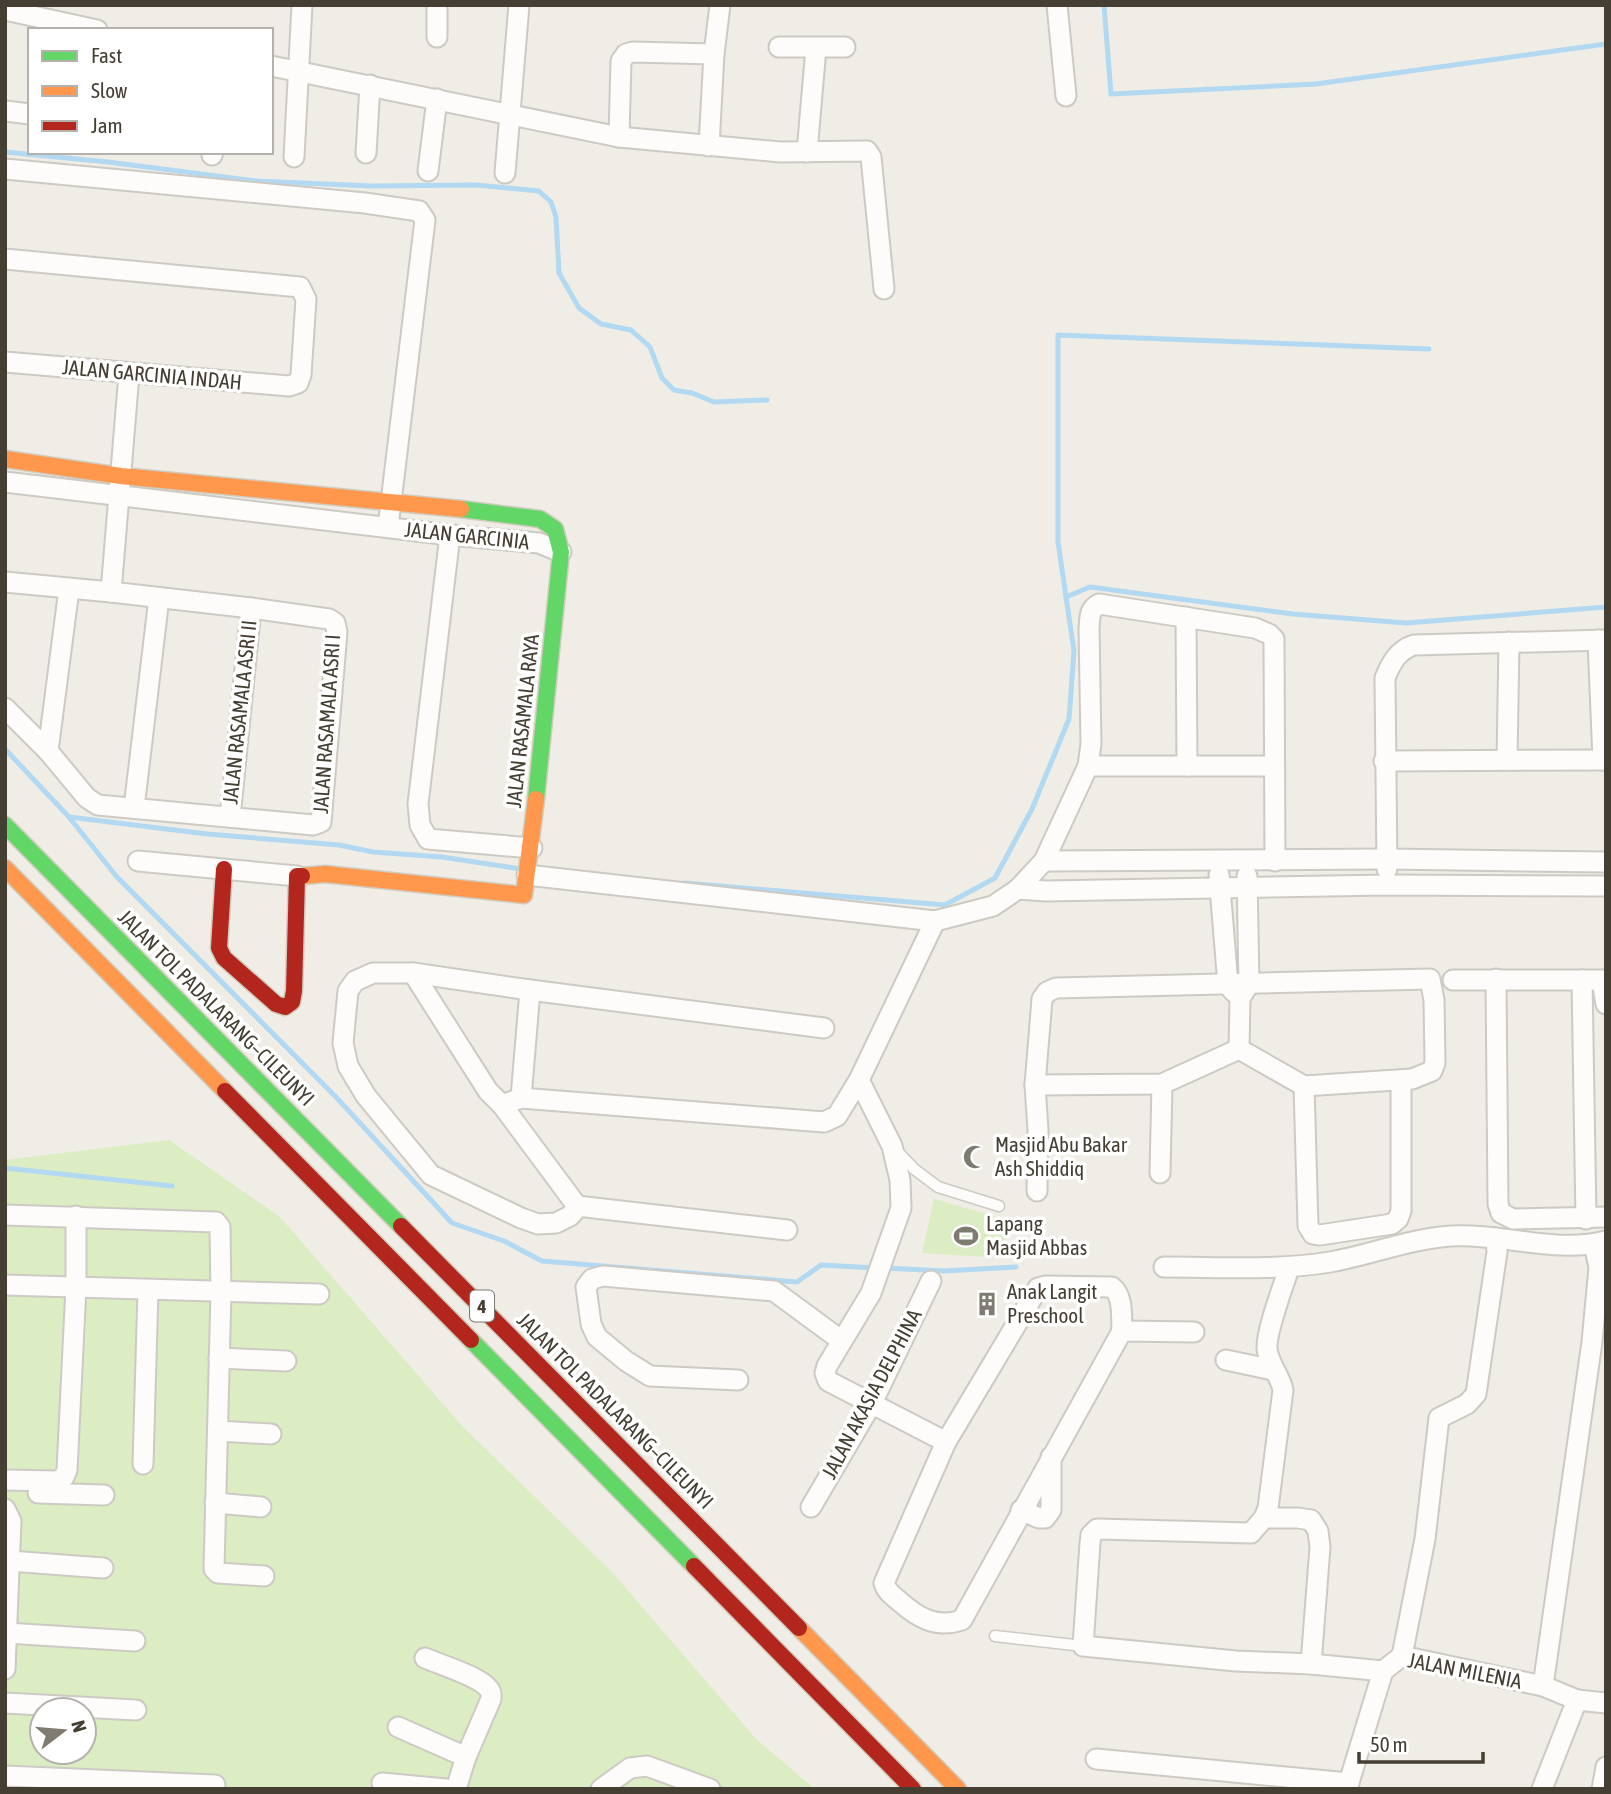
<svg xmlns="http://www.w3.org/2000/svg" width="1611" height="1794" font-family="'Asap Condensed',sans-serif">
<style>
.green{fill:#dcecc3;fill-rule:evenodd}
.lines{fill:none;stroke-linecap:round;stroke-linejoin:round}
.stream{stroke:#b2d9f1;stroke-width:5}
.lane-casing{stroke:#cdcac4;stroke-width:13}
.street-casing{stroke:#cdcac4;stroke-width:23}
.fast-casing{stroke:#d0ccbe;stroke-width:19}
.slow-casing{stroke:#d0ccbe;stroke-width:19}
.jam-casing{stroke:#d0ccbe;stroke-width:19}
.lane{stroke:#fdfcfb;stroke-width:10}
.street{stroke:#fdfcfb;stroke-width:19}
.fast{stroke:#63d668;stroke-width:16}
.slow{stroke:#ff974d;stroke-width:16}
.jam{stroke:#b3261e;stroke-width:16}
.labels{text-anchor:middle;stroke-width:7;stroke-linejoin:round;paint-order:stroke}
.shield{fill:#fff;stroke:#7d7870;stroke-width:2}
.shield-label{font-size:19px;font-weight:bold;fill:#453e32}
.street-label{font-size:21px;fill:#453e32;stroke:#fff}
.poi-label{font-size:21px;fill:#453e32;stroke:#fff;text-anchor:start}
</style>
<rect width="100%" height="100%" fill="#efede6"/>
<g class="green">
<path d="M 169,1140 L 280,1217 L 463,1427 L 612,1572 L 756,1739 L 815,1789 L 5,1789 L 5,1160 ZM 42,1710 L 84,1710 L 84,1752 L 42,1752 Z"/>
<path d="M 934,1199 L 1008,1220 L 1003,1258 L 922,1253 Z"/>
</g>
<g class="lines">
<g class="stream">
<path d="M 1104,5 L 1111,94 L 1316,84 L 1606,44"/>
<path d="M 5,152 L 108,162 L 256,181 L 371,186 L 476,185 L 539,191 L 551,202 L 556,217 L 559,273 L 579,308 L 601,324 L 631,330 L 650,347 L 662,378 L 674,390 L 692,393 L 714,402 L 767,400"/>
<path d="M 1066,597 L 1090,587 L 1293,614 L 1406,623 L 1606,607"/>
<path d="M 5,749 L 69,817 L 117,877 L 335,1096 L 452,1223 L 504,1241 L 542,1261 L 797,1282 L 821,1265 L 876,1268"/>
<path d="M 69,817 L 207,834 L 339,845 L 373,852 L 442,857 L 521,869"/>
<path d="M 684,883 L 945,905 L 995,878 L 1032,809 L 1069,719 L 1074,651 L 1058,542 L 1058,335 L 1429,349"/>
<path d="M 5,1168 L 172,1186"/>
<path d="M 886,1268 L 944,1271 L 1016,1267"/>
</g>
<g class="lane-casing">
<g id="lane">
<path d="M 897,1151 L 914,1169 L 938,1187 L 999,1206"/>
<path d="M 995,1636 L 1083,1646"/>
</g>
</g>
<g class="street-casing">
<g id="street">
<path d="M 1057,5 L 1066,96"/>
<path d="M 5,10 L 97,30"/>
<path d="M 437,37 L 437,8"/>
<path d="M 779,47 L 845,47"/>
<path d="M 271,66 L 619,137 L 780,152 L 867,151 L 871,157 L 884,289"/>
<path d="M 5,111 L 30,114"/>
<path d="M 619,137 L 621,61 L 626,54 L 633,52 L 714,54"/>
<path d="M 709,146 L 714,54 L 720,5"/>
<path d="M 807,152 L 816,48"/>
<path d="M 366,153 L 370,85"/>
<path d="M 212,155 L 213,152"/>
<path d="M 294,157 L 302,5"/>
<path d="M 5,169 L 365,203 L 419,211 L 425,220 L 388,527"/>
<path d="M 428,171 L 437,99"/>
<path d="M 505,173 L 519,5"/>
<path d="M 5,259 L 300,287 L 306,299 L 301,375 L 298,383 L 289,386 L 5,362"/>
<path d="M 5,482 L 450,535 L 539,543 L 561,552"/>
<path d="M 450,535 L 418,804 L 420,825 L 428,839 L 532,848"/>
<path d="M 5,582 L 111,592"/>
<path d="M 1186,617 L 1187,766"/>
<path d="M 1598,640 L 1603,760"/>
<path d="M 5,708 L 48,751 L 87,798 L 98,805 L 313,825 L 321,822 L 337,632 L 335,623 L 329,619 L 251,608 L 111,592 L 129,374"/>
<path d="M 48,751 L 69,589"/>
<path d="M 1507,760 L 1509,642"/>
<path d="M 1384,761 L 1606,760"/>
<path d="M 1088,766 L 1274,766"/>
<path d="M 134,808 L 159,598"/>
<path d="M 230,817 L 251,608"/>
<path d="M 138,861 L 297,876"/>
<path d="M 1044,861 L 1387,859 L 1606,862"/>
<path d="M 1387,869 L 1385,678 C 1391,663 1398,650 1414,645 L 1606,640"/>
<path d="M 527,875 L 935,921 L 993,906 L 1018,889 L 1044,861 L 1088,766 L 1091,744 L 1089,628 C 1090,617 1089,609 1099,604 L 1255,628 L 1269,634 L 1274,639 L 1275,861"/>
<path d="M 1219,875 L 1228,985 L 1234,992"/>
<path d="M 1018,889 L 1046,891 L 1386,885 L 1606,886"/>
<path d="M 413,973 L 488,1091 L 502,1105 L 521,1098 L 824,1122 L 837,1116 L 859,1080 L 935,921"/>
<path d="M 1496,979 L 1498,1204 L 1501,1213 L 1513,1219 L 1606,1217"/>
<path d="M 1453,980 L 1606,980"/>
<path d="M 1582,980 L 1586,1219"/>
<path d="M 1602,981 L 1606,1004"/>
<path d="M 1239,1049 L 1162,1084 L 1035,1085 L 1042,999 L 1047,992 L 1056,988 L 1430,979 L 1434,1000 L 1435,1063 L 1432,1071 L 1412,1079 L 1304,1086"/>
<path d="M 1239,1049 L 1304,1086 L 1308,1226 L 1313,1234 L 1320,1235 L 1392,1224 L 1398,1219 L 1401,1211 L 1401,1080"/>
<path d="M 1239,1049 L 1240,998 L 1249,984 L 1247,876"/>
<path d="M 859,1080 L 892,1146 L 900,1180 L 901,1208 L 871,1293 L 827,1366 L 825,1373 L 828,1381 L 946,1442 L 884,1583 C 886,1591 892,1595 899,1601 C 917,1617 936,1629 962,1620 L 1122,1331 L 1194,1332"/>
<path d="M 1035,1085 L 1038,1130 L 1037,1191"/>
<path d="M 521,1098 L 530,990"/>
<path d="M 502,1105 L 577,1206 L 787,1230"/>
<path d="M 1160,1173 L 1162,1084"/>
<path d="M 579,1206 L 570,1216 L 556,1223 L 538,1224 L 521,1218 L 431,1175 L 366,1096 L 348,1066 L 343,1043 L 348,991 L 355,981 L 373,973 L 413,973 L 530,990 L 824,1028"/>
<path d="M 5,1215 L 216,1222 L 220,1227 L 221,1292 L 214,1569 L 218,1573 L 264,1576"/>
<path d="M 1164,1267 C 1220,1267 1275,1271 1330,1262 C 1371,1255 1408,1239 1451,1236 C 1502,1233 1556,1254 1606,1241"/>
<path d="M 1289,1268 C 1283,1287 1266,1331 1267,1349 C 1269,1365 1280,1375 1283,1390 L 1268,1508 L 1264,1518 L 1251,1533 L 1097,1529 L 1091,1535 L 1090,1543 L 1083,1646 L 1236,1661 L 1311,1664 L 1383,1671"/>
<path d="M 5,1285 L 319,1294"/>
<path d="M 219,1358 L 286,1361"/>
<path d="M 1226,1360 L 1273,1370"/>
<path d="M 738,1380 L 650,1376 L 626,1361 L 597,1337 L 591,1324 L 586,1287 L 592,1279 L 603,1276 L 774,1291 L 842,1341"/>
<path d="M 218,1431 L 271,1434"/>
<path d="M 946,1442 L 1038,1288 L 1046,1286 L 1112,1287 C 1124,1297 1121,1317 1122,1331"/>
<path d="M 143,1464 L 148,1290"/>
<path d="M 5,1480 L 58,1481 L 64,1477 L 67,1470 L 76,1287 L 76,1216"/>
<path d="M 38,1493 L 104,1495"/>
<path d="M 215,1503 L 261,1507"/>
<path d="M 811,1507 L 872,1403 L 931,1281"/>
<path d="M 5,1509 L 11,1521 L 5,1669"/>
<path d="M 1021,1510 L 1039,1518 L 1045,1518 L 1051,1510 L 1051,1457"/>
<path d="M 1264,1518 L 1298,1518 L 1311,1520 L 1318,1531 L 1320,1547 L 1311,1664"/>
<path d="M 10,1561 L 103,1568"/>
<path d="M 6,1633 L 135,1641"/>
<path d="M 1402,1656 L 1425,1539 L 1439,1418 L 1467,1404 L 1476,1394 L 1497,1252 L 1496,1238"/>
<path d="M 425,1658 C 441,1665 478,1676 488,1688 C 492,1692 491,1694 491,1699 L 466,1757 L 456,1789"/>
<path d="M 1543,1686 L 1592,1342 L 1599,1267 L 1594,1244"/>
<path d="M 1577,1700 L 1606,1703"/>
<path d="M 5,1703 L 136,1710"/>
<path d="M 398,1727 L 466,1757"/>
<path d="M 1096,1759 L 1349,1783"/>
<path d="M 5,1776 L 215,1785"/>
<path d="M 382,1783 L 446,1789"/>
<path d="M 601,1789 L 630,1768 L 647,1766 L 710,1789"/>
<path d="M 1347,1789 L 1383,1671 L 1402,1656 L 1543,1686 L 1577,1700 L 1542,1789"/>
<path d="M 1602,1789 L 1606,1767"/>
</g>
</g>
<g class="fast-casing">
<g id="fast">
<path d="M 461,509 L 540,519 L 555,529 L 561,552 L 536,799"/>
<path d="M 5,825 L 401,1226"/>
<path d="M 471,1340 L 694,1566"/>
</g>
</g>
<g class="slow-casing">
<g id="slow">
<path d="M 5,459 L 121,476 L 461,509"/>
<path d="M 5,868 L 225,1091"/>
<path d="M 302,876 L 325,874 L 524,895 L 536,799"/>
<path d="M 799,1628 L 958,1789"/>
</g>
</g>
<g class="jam-casing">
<g id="jam">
<path d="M 224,869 L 219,948 L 224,958 L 276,1004 L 285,1007 L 292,1002 L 294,991 L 297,876 L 302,876"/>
<path d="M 225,1091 L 471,1340"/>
<path d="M 401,1226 L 799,1628"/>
<path d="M 694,1566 L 913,1789"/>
</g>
</g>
<use href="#lane" class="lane"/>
<use href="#street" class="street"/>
<use href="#fast" class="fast"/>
<use href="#slow" class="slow"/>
<use href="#jam" class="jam"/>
</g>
<defs>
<g id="mosque-bare" transform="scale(1.89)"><path d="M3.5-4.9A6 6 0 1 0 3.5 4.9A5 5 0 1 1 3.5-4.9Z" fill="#807b71" stroke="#fff" stroke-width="2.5" paint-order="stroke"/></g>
<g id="stadium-bare" transform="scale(1.89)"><path d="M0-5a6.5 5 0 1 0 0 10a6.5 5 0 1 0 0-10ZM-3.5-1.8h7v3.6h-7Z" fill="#807b71" stroke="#fff" stroke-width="2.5" paint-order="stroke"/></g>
<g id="building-bare" transform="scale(1.89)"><path d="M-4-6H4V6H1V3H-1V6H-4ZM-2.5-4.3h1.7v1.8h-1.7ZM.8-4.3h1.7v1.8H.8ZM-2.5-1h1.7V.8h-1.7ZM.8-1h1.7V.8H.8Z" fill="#807b71" stroke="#fff" stroke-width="2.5" paint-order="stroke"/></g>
</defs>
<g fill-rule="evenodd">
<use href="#mosque-bare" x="975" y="1157"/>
<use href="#stadium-bare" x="966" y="1236"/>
<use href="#building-bare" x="987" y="1304"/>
</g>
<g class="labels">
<rect class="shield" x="470" y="1290.5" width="24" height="31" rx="5"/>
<g class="shield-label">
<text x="482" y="1313">4</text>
</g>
<g class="street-label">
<text transform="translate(152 375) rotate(5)" y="7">JALAN GARCINIA INDAH</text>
<text transform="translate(467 536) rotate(6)" y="7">JALAN GARCINIA</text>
<text transform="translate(240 712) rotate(-84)" y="7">JALAN RASAMALA ASRI II</text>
<text transform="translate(523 721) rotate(-84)" y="7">JALAN RASAMALA RAYA</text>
<text transform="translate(327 724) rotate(-86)" y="7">JALAN RASAMALA ASRI I</text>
<text transform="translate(216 1008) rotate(45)" y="7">JALAN TOL PADALARANG–CILEUNYI</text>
<text transform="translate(872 1394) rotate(-62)" y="7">JALAN AKASIA DELPHINA</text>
<text transform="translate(615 1411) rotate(45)" y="7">JALAN TOL PADALARANG–CILEUNYI</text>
<text transform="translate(1465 1671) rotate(11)" y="7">JALAN MILENIA</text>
</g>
<g class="poi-label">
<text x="995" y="1152">Masjid Abu Bakar<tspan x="995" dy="24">Ash Shiddiq</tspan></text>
<text x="986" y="1231">Lapang<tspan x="986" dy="24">Masjid Abbas</tspan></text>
<text x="1007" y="1299">Anak Langit<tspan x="1007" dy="24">Preschool</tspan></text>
</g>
</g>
<rect width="1611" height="1794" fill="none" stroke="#453e32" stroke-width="14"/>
<rect x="28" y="28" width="245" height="126" fill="#ffffff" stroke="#b5b2ad" stroke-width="2"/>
<rect x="42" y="51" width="35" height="10" fill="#63d668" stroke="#b5b2ad" stroke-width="2"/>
<text x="91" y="63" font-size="21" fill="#453e32">Fast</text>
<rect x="42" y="86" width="35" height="10" fill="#ff974d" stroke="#b5b2ad" stroke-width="2"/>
<text x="91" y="98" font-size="21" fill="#453e32">Slow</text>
<rect x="42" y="121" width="35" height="10" fill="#b3261e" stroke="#b5b2ad" stroke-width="2"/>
<text x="91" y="133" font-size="21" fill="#453e32">Jam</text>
<g transform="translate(63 1731) rotate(74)"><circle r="33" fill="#ffffff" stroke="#b5b2ad" stroke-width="2"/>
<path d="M0-5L12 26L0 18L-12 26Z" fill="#807b71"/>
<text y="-10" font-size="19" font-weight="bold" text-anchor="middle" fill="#453e32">N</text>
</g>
<path d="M1359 1752v10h124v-10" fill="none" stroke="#453e32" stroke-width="3.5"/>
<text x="1370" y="1752" font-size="21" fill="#453e32" stroke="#ffffff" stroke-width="5" paint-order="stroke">50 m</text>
</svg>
